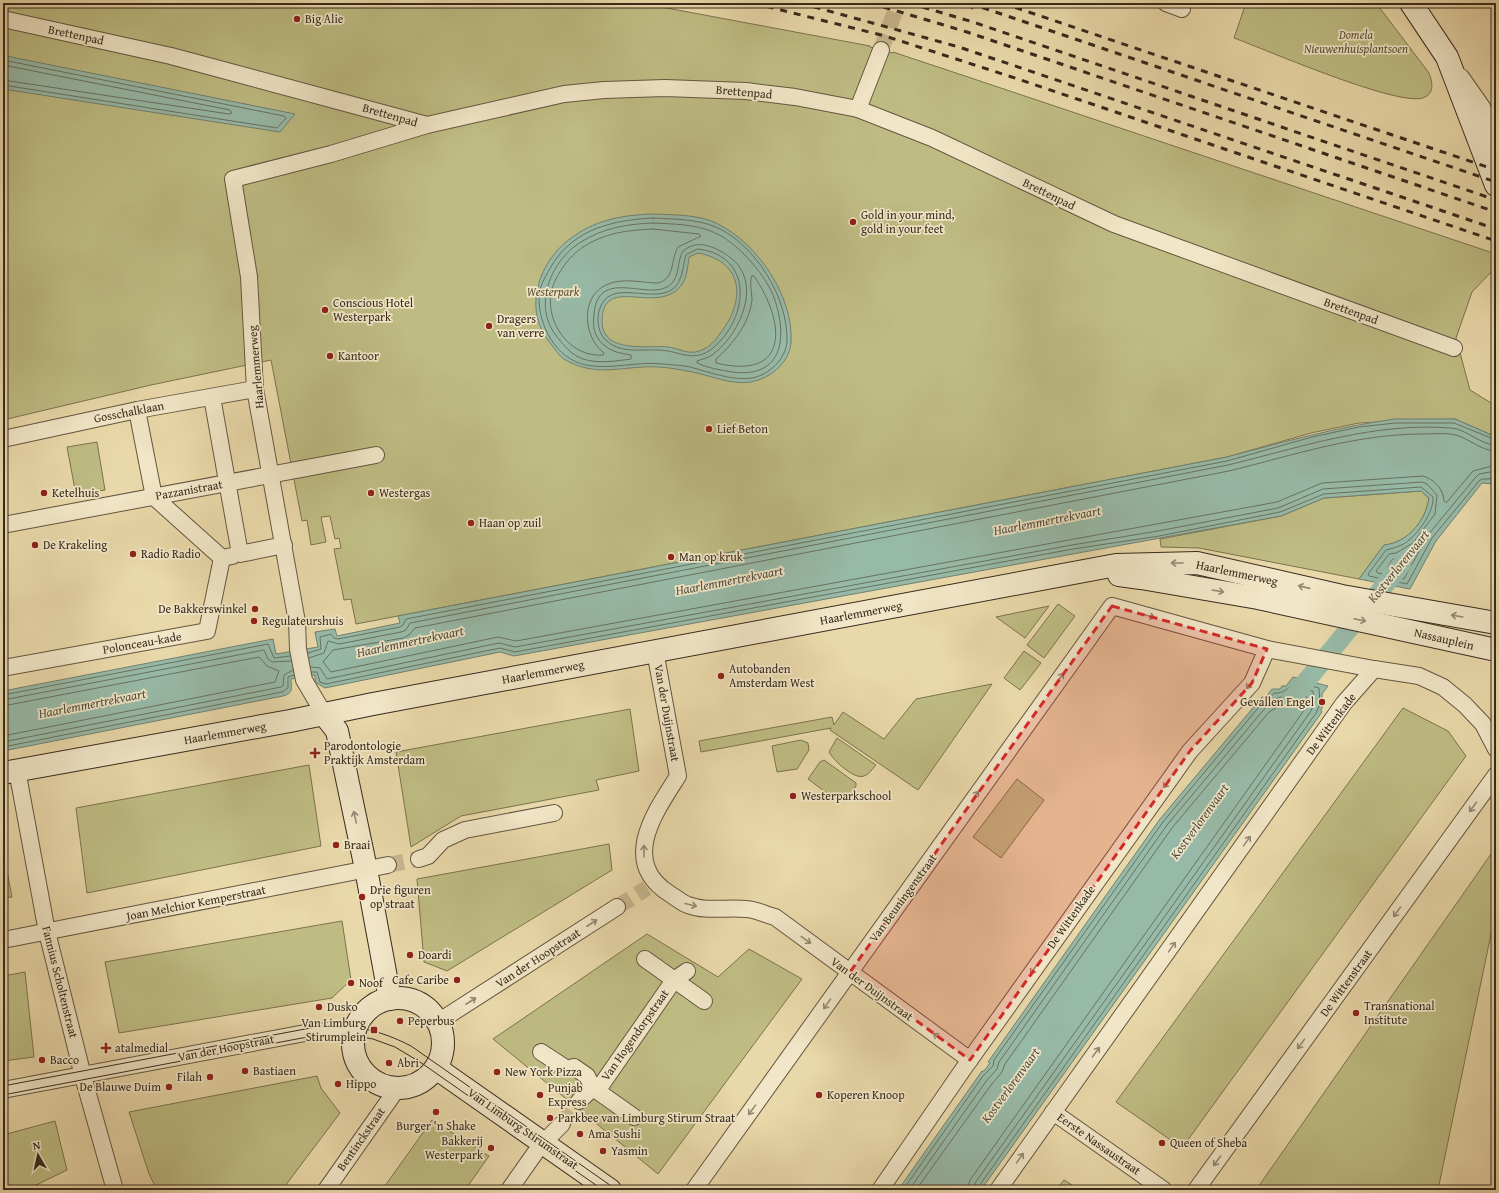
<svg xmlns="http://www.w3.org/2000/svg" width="1499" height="1193" font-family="'Gentium Book Plus',serif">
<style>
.green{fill:#bebc83;stroke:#7b7350}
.water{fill:#97baa8;stroke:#718070;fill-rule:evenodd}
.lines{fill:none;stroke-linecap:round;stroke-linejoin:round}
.shore{stroke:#687262;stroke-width:1}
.canal{stroke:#97baa8;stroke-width:19}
.street-tunnel{stroke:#c6b58d;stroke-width:16;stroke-dasharray:16 8;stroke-linecap:butt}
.street-casing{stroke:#645640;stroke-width:18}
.secondary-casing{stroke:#382a1d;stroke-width:24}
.street{stroke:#f1e6c7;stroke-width:16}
.secondary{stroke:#f1e6c7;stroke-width:22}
.tram{stroke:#382a1d;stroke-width:1}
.rail{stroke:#382a1d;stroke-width:3;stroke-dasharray:7 7;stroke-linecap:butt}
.oneway{stroke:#948872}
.marked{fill:#d62828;fill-opacity:0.2;stroke:#d62828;stroke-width:3;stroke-dasharray:8 5;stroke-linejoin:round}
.poi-dot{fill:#8f2418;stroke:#f1e6c7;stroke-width:1.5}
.labels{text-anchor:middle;stroke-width:3.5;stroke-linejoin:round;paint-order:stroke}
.poi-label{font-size:12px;fill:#382a1d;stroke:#f1e6c7;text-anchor:start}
.street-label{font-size:12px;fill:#382a1d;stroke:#f1e6c7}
.park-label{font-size:12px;font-style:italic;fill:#5a4e36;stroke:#f1e6c7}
.water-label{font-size:13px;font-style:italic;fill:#504e40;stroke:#f1e6c7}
</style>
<rect width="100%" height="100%" fill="#e9d8a9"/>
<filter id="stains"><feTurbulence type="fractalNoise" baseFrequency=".005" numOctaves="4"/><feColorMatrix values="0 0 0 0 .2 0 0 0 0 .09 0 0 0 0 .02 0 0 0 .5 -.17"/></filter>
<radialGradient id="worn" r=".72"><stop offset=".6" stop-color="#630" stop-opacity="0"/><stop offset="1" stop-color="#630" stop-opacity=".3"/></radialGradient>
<g class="green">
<path d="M 3,3 L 640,3 L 870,46 L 870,47 L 892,53 L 893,52 L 971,78 L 1496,254 L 1494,269 L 1472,292 L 1456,338 L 1470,390 L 1496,406 L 1496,437 L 1455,419 L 1359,423 L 1311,433 L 1227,457 L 356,624 L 351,599 L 344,600 L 334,549 L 341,548 L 339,538 L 335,539 L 330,516 L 321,517 L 326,542 L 311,545 L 307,520 L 302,521 L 271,360 L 151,385 L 3,420 Z"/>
<path d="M 1246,3 L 1376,3 L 1429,73 C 1432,81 1435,92 1425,97 C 1404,110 1262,48 1234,38 Z"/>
<path d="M 97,442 L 105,490 L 76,495 L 67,447 Z"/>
<path d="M 1421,491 L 1429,498 C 1426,521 1407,543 1384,545 L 1359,579 L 1199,548 L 1161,547 L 1160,539 L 1281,516 L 1324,498 Z"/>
<path d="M 1058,604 L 1075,616 L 1044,658 L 1027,645 Z"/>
<path d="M 1049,606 L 1025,638 L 996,617 Z"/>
<path d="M 1024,651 L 1041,663 L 1020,690 L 1004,678 Z"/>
<path d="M 992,684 L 918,790 L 830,730 L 831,728 L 701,752 L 699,741 L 832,717 L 834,725 L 843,712 L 884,739 L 916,699 Z"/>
<path d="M 1403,708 L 1448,731 L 1466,756 L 1182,1148 L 1116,1102 Z"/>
<path d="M 630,709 L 639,771 L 596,780 L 599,790 L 461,816 L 411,847 L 396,752 Z"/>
<path d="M 837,738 L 876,765 C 872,769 870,774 864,776 C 854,780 833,760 829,752 Z"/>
<path d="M 801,740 L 808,743 L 809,750 L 797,769 L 777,772 L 772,746 Z"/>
<path d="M 824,760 L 856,783 L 856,786 L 849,796 L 844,795 L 839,802 L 808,779 L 820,762 Z"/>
<path d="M 309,765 L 321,846 L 87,893 L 76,808 Z"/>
<path d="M 1017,779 L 1044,800 L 1001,858 L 973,837 Z"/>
<path d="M 609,844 L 612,870 L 447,971 L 424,962 L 417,879 Z"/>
<path d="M 1496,847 L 1496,910 L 1438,1190 L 1256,1190 Z"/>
<path d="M 3,850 L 12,897 L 3,898 Z"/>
<path d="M 342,921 L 351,980 L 332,998 L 119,1033 L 105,962 Z"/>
<path d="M 647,934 L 718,977 L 749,949 L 802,979 L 658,1174 L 493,1039 Z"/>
<path d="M 25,972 L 34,1057 L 3,1061 L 3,976 Z"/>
<path d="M 317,1076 L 321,1088 L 340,1113 L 282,1190 L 157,1190 L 149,1174 L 129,1112 Z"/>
<path d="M 432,1120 L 489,1156 L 465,1190 L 382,1190 Z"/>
<path d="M 55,1121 L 67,1170 L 26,1190 L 3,1190 L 3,1135 Z"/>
<path d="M 1064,1180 L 1080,1190 L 1056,1190 Z"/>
</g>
<g class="water">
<path d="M 3,56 L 6,56 L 295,114 L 280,132 L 3,89 Z"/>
<path d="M 653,214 C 673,215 699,214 718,224 C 758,244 794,297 791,343 C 789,362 773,376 755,381 C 733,387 708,374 687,371 C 673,368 656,366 642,367 C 614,369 590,375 564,359 C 559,356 555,349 551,344 C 521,310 539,259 574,236 C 598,219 625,215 653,214 ZM 698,253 C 741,261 746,296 724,328 C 719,335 713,344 706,348 C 690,357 682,349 668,347 C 647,345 603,354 602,322 C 602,271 660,319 683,283 C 687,276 688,265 689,257 Z"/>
<path d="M 1395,419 L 1455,419 L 1496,437 L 1496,475 L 1493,484 L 1482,483 L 1436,541 L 1410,589 L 1359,579 L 1384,545 C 1407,543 1426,521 1429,498 L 1421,491 L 1324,498 L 1281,516 L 514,656 L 500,652 L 325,688 L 315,682 L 315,675 L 291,679 C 291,688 294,693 283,696 L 3,751 L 3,691 L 273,639 L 276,654 L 318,647 L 315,632 L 335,629 L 337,636 L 400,623 L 398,616 L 1227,457 C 1284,442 1336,427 1395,419 Z"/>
<path d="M 1293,677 L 1328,686 L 1322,694 L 1322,699 L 1325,702 L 1321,710 L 1322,712 L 981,1190 L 898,1190 L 982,1071 L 984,1071 L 990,1063 L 988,1062 L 1160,819 L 1262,697 L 1266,697 L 1272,689 L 1280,689 L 1282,686 L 1286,686 Z"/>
</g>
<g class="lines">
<g class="shore">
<path d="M 3,60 L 284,116 L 286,118 L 277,128 L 3,85"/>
<path d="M 3,65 L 230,110 L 232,113 L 229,114 L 3,80"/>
<path d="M 653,218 C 673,219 697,219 716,227 C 756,245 788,298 787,341 C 786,359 769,375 752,378 C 732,381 709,372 690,367 C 681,365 672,365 663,364 C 637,361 612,370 586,365 C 556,359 538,325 539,296 C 539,286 547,274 552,265 C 574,229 613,220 653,218 Z"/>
<path d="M 653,223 C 672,224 695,224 713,232 C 736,241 764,273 773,295 C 788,334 785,379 732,372 C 721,370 707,368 697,363 L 697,361 C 702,359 708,358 712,355 C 736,338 759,294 739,266 C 733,258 723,252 714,248 C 702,243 693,243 683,251 C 676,263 681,279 667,287 C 645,299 598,268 594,314 C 593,323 593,332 599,340 C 608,351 618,353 631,355 L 631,359 C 616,361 598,364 583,359 C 572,355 565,347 558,338 C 532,308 549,262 581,242 C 603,228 627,224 653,223 Z"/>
<path d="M 653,229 L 699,234 L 701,236 L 678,247 C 670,260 676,278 658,283 C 642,283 622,277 606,285 C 580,297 583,337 604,353 L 603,355 C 572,358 546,325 551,294 C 553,278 569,256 583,247 C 604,233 628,230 653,229 Z"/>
<path d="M 698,249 C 757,256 748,323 709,351 C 695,360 683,354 668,351 C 646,347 619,357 603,337 C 598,330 597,319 599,311 C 609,274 656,308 676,286 C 683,277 683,265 686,255 Z"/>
<path d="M 752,276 L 754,276 C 785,321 791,381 716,363 L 716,359 C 733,344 749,324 752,300 C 752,293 749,281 752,276 Z"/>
<path d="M 1496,451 C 1480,451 1467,436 1451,434 C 1442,433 1432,434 1423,434 C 1356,434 1294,455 1229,471 L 415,628 L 409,635 L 403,638 L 333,650 L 323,662 L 331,672 L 498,637 L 516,641 L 1277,502 L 1322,483 L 1423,476 C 1434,479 1444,490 1444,501 L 1446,503 L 1473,471 L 1496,465"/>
<path d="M 1408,554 L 1410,556 L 1402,572 L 1387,568 L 1392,560 Z"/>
<path d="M 308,653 L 321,649 L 320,637 L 331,634 L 334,638 L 338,639 L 400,627 L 403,625 L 406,619 L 1227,461 L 1312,437 L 1359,427 L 1395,423 L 1454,423 L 1496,440"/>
<path d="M 309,658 L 324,653 L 328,641 L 339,644 L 401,632 L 406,630 L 410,623 L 1228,465 C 1302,447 1374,422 1451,428 C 1467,429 1480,445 1496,445"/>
<path d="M 311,667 L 320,668 L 327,679 L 499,643 L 515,647 L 1072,545 L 1158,531 L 1278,508 L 1323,489 L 1422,482 L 1427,484 L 1437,495 L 1435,514 L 1413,543 L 1396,553 L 1389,554 L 1376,571 L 1378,573 L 1404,579 L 1428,535 L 1475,478 L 1479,474 L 1496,471"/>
<path d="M 312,672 L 317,672 L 320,682 L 326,684 L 500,648 L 515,652 L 1073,549 L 1159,536 L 1280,512 L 1324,494 L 1421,487 L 1433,497 C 1434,511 1420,531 1409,540 C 1403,546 1393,548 1386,550 L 1368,574 L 1369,576 L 1407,584 L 1432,538 L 1479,481 L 1482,479 L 1489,479 L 1496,476"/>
<path d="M 3,695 L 268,644 L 274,658 L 290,656"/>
<path d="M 3,700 L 264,650 L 268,659 L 272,662 L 291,661"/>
<path d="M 3,706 L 259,657 L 267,666 L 279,671 L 275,682 L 3,736"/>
<path d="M 3,742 L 281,687 L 283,686 L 284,675 L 293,670"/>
<path d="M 3,747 L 282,692 L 288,688 L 288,677 L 294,675"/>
<path d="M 903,1190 L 983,1076 L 993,1066 L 994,1060 L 1163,822 L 1263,702 L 1268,700 L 1274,693 C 1283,694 1289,688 1295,682 L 1319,688 L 1320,704 L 1316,713 L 979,1186 L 978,1190"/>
<path d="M 909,1190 L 987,1080 L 997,1069 L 999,1062 L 1167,825 L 1266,707 L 1276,699 L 1291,693 L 1297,688 L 1313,691 L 1314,703 L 1311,711 L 975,1183 L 973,1190"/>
<path d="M 916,1190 L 991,1085 L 1002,1072 L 1005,1064 L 1172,828 L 1269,712 L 1299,694 L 1306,696 L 1307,702 L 1305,709 L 970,1180 L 967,1190"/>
</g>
<path class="canal" d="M 1290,701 L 1402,564"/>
<g class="street-tunnel">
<path d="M 881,50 L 898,3"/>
<path d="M 388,865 L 419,859"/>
<path d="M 617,907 L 647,888"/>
<path d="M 562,1124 L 579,1101"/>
</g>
<g class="street-casing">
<g id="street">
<path d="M 1166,3 L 1182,9"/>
<path d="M 3,19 L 171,56 L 427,125"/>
<path d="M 1461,77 L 1482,107 L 1494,134"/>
<path d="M 858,109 L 881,50"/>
<path d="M 212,397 L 240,554 L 284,545"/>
<path d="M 137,410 L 154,497 L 222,558 L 232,556"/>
<path d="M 3,439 L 137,410 L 255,389"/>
<path d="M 3,525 L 376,455"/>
<path d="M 655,651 L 678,776 C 655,812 619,862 670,894 C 675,897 682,903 688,905 C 706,912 727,907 746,909 C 755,909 766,915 775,917 L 970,1060"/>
<path d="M 3,668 L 207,631 L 222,558"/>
<path d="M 324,714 L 304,680 L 298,649 L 297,622 L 255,389 L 249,277 L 233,179 L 331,154 L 427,125 L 564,94 L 604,90 L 665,88 L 746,91 L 795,97 L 858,109 L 932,138 L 1114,224 L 1454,348"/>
<path d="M 17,770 L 47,932 L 84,1080 L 115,1190"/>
<path d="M 419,859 L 428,856 L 443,840 L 465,830 L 554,813"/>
<path d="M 3,940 L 388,865"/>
<path d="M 645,959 L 704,1001"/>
<path d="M 438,1022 L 617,907"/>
<path d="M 541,1052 L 567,1069 L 574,1067 L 587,1076 L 593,1088 L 634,1117"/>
<path d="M 3,1090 L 305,1033 L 342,1030 L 355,1032"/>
<path d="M 579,1101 L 593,1088 L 602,1084 L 674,980 L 687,971"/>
<path d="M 1053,1112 L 1164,1190"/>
<path d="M 326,1190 L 397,1089"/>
<path d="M 509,1190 L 540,1146 L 562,1124"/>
<path d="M 694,1190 L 1112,606 L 1267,649 L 1374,669 L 1419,676 L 1443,687 L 1465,705 L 1483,724 L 1496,749"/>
<path d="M 880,1190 L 964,1068 L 1190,751 L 1252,683 L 1267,649"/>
<path d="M 998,1190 L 1344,703 L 1374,669"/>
<path d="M 1196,1190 L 1496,775"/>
</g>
</g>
<g class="secondary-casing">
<g id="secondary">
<path d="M 1411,3 L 1447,57 L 1496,185"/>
<path d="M 1119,575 L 1141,578 L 1258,598 L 1496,650"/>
<path d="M 324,714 L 337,731 L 366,869 L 390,999"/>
<path d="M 3,773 L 290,721 L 373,704 L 1116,565 L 1197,563 L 1342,596 L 1496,623"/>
<circle cx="398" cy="1043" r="45"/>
<path d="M 436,1068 L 610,1190"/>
</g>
</g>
<use href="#street" class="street"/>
<use href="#secondary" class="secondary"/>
<g class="tram">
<path d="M 3,1086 L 321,1026 C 354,1024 382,1031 411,1046 L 617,1190"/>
<path d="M 3,1095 L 302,1038 L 346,1034 L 373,1039 L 395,1047 L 420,1062 L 603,1190"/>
</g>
<g class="rail">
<path d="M 753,3 L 885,36 L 1021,80 L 1496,241"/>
<path d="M 800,3 L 959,47 L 1496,229"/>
<path d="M 870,3 L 967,32 L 1496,212"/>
<path d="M 909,3 L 973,22 L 1496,200"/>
<path d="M 958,3 L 973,8"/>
<path d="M 969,3 L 1496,182"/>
<path d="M 1002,3 L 1496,170"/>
</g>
</g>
<defs><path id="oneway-shaft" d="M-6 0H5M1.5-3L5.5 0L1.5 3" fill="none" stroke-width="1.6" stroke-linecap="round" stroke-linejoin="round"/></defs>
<g class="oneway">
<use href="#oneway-shaft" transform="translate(1177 563) rotate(-180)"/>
<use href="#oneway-shaft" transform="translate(1304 587) rotate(-167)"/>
<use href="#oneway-shaft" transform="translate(1218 591) rotate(10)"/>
<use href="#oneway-shaft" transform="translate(1149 616) rotate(16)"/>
<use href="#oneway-shaft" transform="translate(1457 616) rotate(-170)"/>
<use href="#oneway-shaft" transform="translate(1360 620) rotate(12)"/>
<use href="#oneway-shaft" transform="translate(1060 678) rotate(-54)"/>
<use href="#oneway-shaft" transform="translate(1250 684) rotate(126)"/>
<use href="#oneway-shaft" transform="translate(1167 783) rotate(125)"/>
<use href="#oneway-shaft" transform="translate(975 796) rotate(-54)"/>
<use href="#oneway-shaft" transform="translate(1473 807) rotate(126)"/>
<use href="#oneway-shaft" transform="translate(355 817) rotate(-102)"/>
<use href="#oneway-shaft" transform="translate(1247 841) rotate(-55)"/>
<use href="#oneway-shaft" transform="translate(644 851) rotate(-90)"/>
<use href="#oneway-shaft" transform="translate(691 905) rotate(14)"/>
<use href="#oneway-shaft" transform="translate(1397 912) rotate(126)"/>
<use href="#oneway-shaft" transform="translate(592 923) rotate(-33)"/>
<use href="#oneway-shaft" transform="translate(806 940) rotate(36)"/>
<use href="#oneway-shaft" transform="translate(1172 947) rotate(-55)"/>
<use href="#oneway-shaft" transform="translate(1034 969) rotate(125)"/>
<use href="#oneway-shaft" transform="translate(471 1001) rotate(-33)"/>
<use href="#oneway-shaft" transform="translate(827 1004) rotate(125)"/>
<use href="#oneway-shaft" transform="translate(938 1037) rotate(-144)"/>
<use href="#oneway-shaft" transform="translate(1301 1044) rotate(126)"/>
<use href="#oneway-shaft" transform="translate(1096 1052) rotate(-54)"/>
<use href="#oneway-shaft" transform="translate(752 1110) rotate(126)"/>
<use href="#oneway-shaft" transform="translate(1020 1158) rotate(-55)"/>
<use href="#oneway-shaft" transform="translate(1217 1161) rotate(126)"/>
</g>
<path class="marked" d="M 1112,606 L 1267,649 L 1252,683 L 1190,751 L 970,1060 L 850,972 Z"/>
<g class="poi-dot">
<circle cx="297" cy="19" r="4"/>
<circle cx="853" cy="222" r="4"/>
<circle cx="325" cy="310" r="4"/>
<circle cx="489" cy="326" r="4"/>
<circle cx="330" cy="356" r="4"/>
<circle cx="709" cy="429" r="4"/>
<circle cx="44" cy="493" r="4"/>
<circle cx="371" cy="493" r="4"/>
<circle cx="471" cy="523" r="4"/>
<circle cx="35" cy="545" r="4"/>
<circle cx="133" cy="554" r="4"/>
<circle cx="671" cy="557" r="4"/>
<circle cx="255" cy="609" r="4"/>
<circle cx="254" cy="621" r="4"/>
<circle cx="721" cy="676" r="4"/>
<circle cx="1322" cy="702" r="4"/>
<path d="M313 747h4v4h4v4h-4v4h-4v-4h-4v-4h4z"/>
<circle cx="793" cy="796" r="4"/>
<circle cx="336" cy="845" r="4"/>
<circle cx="362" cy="897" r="4"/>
<circle cx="410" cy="955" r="4"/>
<circle cx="457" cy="980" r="4"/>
<circle cx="351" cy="983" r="4"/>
<circle cx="319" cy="1007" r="4"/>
<circle cx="1356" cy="1013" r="4"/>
<circle cx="400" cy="1021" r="4"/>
<rect x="370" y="1026" width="8" height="8" rx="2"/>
<path d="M104 1042h4v4h4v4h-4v4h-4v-4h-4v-4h4z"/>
<circle cx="42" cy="1060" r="4"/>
<circle cx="389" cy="1063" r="4"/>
<circle cx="245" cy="1071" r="4"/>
<circle cx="497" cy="1072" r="4"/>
<circle cx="210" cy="1077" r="4"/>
<circle cx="338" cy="1084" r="4"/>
<circle cx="169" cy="1087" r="4"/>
<circle cx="540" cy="1095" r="4"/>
<circle cx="819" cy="1095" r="4"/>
<circle cx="436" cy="1112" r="4"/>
<circle cx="550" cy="1118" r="4"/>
<circle cx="580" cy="1134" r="4"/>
<circle cx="1162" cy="1143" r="4"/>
<circle cx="491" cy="1148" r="4"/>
<circle cx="603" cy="1151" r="4"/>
</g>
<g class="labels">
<g class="poi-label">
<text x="305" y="23">Big Alie</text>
<text x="861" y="219">Gold in your mind,<tspan x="861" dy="14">gold in your feet</tspan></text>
<text x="333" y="307">Conscious Hotel<tspan x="333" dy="14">Westerpark</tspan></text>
<text x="497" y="323">Dragers<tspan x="497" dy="14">van verre</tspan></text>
<text x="338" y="360">Kantoor</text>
<text x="717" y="433">Lief Beton</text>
<text x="52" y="497">Ketelhuis</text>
<text x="379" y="497">Westergas</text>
<text x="479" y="527">Haan op zuil</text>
<text x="43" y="549">De Krakeling</text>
<text x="141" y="558">Radio Radio</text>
<text x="679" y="561">Man op kruk</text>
<text x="247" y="613" text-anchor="end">De Bakkerswinkel</text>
<text x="262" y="625">Regulateurshuis</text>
<text x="729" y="673">Autobanden<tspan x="729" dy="14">Amsterdam West</tspan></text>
<text x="1314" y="706" text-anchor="end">Gevallen Engel</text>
<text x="324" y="750">Parodontologie<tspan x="324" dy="14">Praktijk Amsterdam</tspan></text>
<text x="801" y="800">Westerparkschool</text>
<text x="344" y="849">Braai</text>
<text x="370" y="894">Drie figuren<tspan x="370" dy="14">op straat</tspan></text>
<text x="418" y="959">Doardi</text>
<text x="449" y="984" text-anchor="end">Cafe Caribe</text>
<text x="359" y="987">Noof</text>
<text x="1364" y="1010">Transnational<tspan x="1364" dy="14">Institute</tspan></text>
<text x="327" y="1011">Dusko</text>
<text x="408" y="1025">Peperbus</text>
<text x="366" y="1027" text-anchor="end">Van Limburg<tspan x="366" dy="14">Stirumplein</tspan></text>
<text x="115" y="1052">atalmedial</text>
<text x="50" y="1064">Bacco</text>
<text x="397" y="1067">Abri</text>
<text x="253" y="1075">Bastiaen</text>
<text x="505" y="1076">New York Pizza</text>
<text x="202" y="1081" text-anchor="end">Filah</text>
<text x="346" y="1088">Hippo</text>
<text x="161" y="1091" text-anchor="end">De Blauwe Duim</text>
<text x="548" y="1092">Punjab<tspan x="548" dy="14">Express</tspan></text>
<text x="827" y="1099">Koperen Knoop</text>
<text x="558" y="1122">Parkbee van Limburg Stirum Straat</text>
<text x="436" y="1130" text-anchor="middle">Burger 'n Shake</text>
<text x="588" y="1138">Ama Sushi</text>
<text x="483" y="1145" text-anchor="end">Bakkerij<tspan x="483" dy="14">Westerpark</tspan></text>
<text x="1170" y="1147">Queen of Sheba</text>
<text x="611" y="1155">Yasmin</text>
</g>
<g class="street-label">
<text transform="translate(76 35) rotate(12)" y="4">Brettenpad</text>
<text transform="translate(744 92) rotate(5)" y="4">Brettenpad</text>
<text transform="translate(390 115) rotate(16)" y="4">Brettenpad</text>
<text transform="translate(1049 194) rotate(26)" y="4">Brettenpad</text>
<text transform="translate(1351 311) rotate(20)" y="4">Brettenpad</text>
<text transform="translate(256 367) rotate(-95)" y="4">Haarlemmerweg</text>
<text transform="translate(129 412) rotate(-11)" y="4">Gosschalklaan</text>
<text transform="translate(189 490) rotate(-10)" y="4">Pazzanistraat</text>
<text transform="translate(1237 573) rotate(12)" y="4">Haarlemmerweg</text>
<text transform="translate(861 613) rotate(-11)" y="4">Haarlemmerweg</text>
<text transform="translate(1444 639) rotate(13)" y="4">Nassauplein</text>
<text transform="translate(142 643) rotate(-10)" y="4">Polonceau-kade</text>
<text transform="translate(543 672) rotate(-11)" y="4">Haarlemmerweg</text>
<text transform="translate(667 713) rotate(80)" y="4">Van der Duijnstraat</text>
<text transform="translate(1331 724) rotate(-53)" y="4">De Wittenkade</text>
<text transform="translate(225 733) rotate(-10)" y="4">Haarlemmerweg</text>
<text transform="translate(903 898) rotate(-54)" y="4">Van Beuningenstraat</text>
<text transform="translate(196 903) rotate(-11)" y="4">Joan Melchior Kemperstraat</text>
<text transform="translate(1071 917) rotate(-55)" y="4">De Wittenkade</text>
<text transform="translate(538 958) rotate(-33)" y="4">Van der Hoopstraat</text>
<text transform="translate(60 982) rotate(76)" y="4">Fannius Scholtenstraat</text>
<text transform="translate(1346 983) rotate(-54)" y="4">De Wittenstraat</text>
<text transform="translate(872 989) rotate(36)" y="4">Van der Duijnstraat</text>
<text transform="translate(635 1035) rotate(-55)" y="4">Van Hogendorpstraat</text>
<text transform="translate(226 1048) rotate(-11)" y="4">Van der Hoopstraat</text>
<text transform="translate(523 1129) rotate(35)" y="4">Van Limburg Stirumstraat</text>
<text transform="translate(361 1139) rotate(-55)" y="4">Bentinckstraat</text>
<text transform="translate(1099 1144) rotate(35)" y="4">Eerste Nassaustraat</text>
</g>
<g class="park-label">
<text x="1356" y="39">Domela<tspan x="1356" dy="14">Nieuwenhuisplantsoen</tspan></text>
<text x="553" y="296">Westerpark</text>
</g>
<g class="water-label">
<text transform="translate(1047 520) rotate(-11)" y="5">Haarlemmertrekvaart</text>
<text transform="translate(1398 566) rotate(-51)" y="5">Kostverlorenvaart</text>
<text transform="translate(729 580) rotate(-11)" y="5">Haarlemmertrekvaart</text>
<text transform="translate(410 641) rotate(-12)" y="5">Haarlemmertrekvaart</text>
<text transform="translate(92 703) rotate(-11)" y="5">Haarlemmertrekvaart</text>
<text transform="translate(1199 821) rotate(-54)" y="5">Kostverlorenvaart</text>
<text transform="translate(1010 1085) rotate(-54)" y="5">Kostverlorenvaart</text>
</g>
</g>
<rect width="1499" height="1193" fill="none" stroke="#e9d8a9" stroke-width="16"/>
<rect x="4" y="4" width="1491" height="1185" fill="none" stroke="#382a1d" stroke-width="2"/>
<rect x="8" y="8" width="1483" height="1177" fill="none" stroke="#382a1d"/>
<g transform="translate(38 1155) rotate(351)" stroke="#f1e6c7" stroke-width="3" paint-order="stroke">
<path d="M0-3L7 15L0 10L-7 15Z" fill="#382a1d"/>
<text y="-6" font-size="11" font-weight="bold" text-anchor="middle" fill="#382a1d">N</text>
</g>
<rect width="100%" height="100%" filter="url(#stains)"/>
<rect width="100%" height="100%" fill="url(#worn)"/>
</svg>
